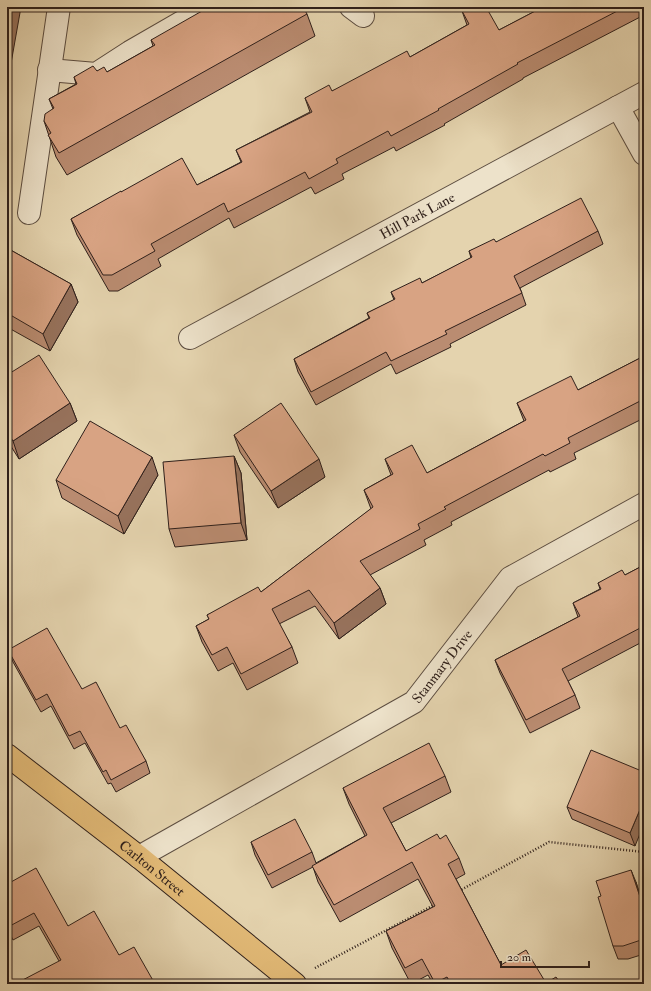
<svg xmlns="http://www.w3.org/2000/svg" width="651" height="991" font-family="'IM FELL Double Pica',serif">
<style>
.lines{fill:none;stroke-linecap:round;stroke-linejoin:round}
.minor-casing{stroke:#5c4d40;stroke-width:24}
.major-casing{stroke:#2f201b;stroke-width:24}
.path{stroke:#2f201b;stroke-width:2.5;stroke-dasharray:1 2;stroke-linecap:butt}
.minor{stroke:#ede2ca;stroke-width:22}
.major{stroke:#e2ba77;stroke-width:22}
.wall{fill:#ba8c71;stroke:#2f201b}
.shaded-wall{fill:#97725c;stroke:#2f201b}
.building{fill:#d8a383;stroke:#2f201b}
.labels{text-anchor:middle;stroke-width:3;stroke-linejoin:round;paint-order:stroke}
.street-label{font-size:14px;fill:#2f201b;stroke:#ede2ca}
</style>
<rect width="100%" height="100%" fill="#e4d3ae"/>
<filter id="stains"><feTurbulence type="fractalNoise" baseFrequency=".005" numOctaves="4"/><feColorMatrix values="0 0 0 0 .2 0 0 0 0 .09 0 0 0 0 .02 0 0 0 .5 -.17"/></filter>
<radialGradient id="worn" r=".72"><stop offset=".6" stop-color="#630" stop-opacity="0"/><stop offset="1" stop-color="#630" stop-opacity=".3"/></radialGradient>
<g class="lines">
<g class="minor-casing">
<g id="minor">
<path d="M 351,7 L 363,16"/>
<path d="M 49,70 L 96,74 L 130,52 L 208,7"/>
<path d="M 618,107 L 644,154"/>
<path d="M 29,213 L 59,7"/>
<path id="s1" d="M 190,338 L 644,93"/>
<path id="s2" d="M 139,857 L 414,702 L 510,578 L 644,504"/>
</g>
</g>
<g class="major-casing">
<g id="major">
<path id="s3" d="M 7,755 L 139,857 L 295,984"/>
</g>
</g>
<g class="path">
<path d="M 459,891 L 549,842 L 644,852"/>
<path d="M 315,968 L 434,905"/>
</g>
<use href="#minor" class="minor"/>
<use href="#major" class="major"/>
</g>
<g class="wall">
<path d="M 543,7 L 644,7 L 644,15 L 523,78 L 523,79 L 444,124 L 445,125 L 396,151 L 394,147 L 342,174 L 344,179 L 315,194 L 311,187 L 234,228 L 229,218 L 158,259 L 161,266 L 118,291 L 109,291 L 77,235 L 71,219 L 121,192 L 197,185 L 241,162 L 236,150 L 310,112 L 305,98 L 332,91 L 410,57 L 467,25 L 462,11 L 499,30 Z"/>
<path d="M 307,14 L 315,36 L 67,175 L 56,157 L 44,121 L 53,109 L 49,99 L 76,84 L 74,77 L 97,71 L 107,72 L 153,46 L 151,40 Z"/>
<path d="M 598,231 L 603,244 L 520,288 L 526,305 L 450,344 L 451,347 L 396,374 L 391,364 L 316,405 L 298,372 L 294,359 L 369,318 L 367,313 L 394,300 L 391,292 L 422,283 L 471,258 L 469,251 L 496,242 Z"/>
<path d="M 7,248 L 71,284 L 78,302 L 50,351 L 7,327 Z"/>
<path d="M 644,356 L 644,418 L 574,453 L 576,459 L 550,472 L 549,470 L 451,522 L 452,525 L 424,540 L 426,545 L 370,575 L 380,588 L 386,604 L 339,639 L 315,606 L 279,624 L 292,647 L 298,663 L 247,690 L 233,663 L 218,671 L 202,642 L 196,626 L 209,619 L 207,615 L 261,592 L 371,509 L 364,490 L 391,475 L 385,459 L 427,473 L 524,421 L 517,403 L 578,390 Z"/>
<path d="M 7,375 L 70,403 L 77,421 L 19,459 L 7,440 Z"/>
<path d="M 234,435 L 325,477 L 278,508 L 240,452 Z"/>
<path d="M 234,456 L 241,473 L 247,540 L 175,547 L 169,529 Z"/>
<path d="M 158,475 L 124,534 L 62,498 L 56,480 Z"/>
<path d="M 644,565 L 644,641 L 568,681 L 575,695 L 580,708 L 530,733 L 500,673 L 495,660 L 578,617 L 573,603 L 600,589 L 598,583 L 625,575 Z"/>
<path d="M 7,622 L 11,631 L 7,633 Z"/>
<path d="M 8,650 L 82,689 L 120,728 L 146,761 L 150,773 L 116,792 L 111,783 L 108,784 L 85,743 L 74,749 L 51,706 L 41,712 L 13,662 Z"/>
<path d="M 644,772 L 635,846 L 572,819 L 567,807 Z"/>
<path d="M 445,776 L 451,792 L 391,823 L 406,851 L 440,839 L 459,858 L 465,874 L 456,879 L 501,965 L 546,983 L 561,984 L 433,984 L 428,975 L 411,984 L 392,948 L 386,931 L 433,907 L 418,879 L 340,922 L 318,882 L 313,867 L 272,888 L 255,855 L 251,842 L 312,852 L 316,863 L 365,836 L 349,804 L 343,788 Z"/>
<path d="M 7,875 L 11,882 L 68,926 L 119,955 L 155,984 L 59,961 L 39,926 L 13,940 L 11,936 L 7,938 Z"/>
<path d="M 636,882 L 644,908 L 644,954 L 628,959 L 618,959 L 613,946 Z"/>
</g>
<g class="shaded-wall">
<path d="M 9,7 L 21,7 L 7,86 L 7,19 Z"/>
<path d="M 71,284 L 78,302 L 50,351 L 43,334 Z"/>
<path d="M 70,403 L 77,421 L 19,459 L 13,441 Z"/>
<path d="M 234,456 L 241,473 L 247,540 L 241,523 Z"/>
<path d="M 152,457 L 158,475 L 124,534 L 118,516 Z"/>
<path d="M 319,459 L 325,477 L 278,508 L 271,491 Z"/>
<path d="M 380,588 L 386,604 L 339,639 L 334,623 Z"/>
<path d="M 644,800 L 644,824 L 635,846 L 630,833 Z"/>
<path d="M 631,870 L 636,882 L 644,909 Z"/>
</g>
<g class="building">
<path d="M 7,7 L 9,7 L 7,19 Z"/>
<path d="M 209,7 L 303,7 L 307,14 L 59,153 L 48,135 L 51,133 L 44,121 L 45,114 L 54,108 L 49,99 L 77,84 L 74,77 L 93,66 L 97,71 L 104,67 L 107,72 L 155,45 L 151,40 Z"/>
<path d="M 468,7 L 486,7 L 499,30 L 543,7 L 625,7 L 517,63 L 518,64 L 438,109 L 439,110 L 391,136 L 388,131 L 336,159 L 338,163 L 309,179 L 305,172 L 228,212 L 224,203 L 151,244 L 155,251 L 112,275 L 103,275 L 71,219 L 121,191 L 121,192 L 182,158 L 197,185 L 242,162 L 236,150 L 312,112 L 305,98 L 329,85 L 332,91 L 407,51 L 410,57 L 469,24 L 462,11 Z"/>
<path d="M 581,198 L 598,231 L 514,276 L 522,293 L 445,331 L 447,334 L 391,361 L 386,352 L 311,392 L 294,359 L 370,318 L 367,313 L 395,299 L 391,292 L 420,278 L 422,283 L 472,257 L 469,251 L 494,239 L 496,242 Z"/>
<path d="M 7,248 L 71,284 L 43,334 L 7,313 Z"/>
<path d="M 39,355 L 70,403 L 13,441 L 7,432 L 7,375 Z"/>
<path d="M 644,356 L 644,399 L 568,438 L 570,443 L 545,456 L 543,454 L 444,507 L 446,509 L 418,524 L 420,529 L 360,561 L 380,588 L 334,623 L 309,590 L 272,609 L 292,647 L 241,674 L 227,647 L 212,655 L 196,626 L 209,619 L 207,615 L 258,587 L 261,592 L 373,507 L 364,490 L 393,474 L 385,459 L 412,445 L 427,473 L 526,420 L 517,403 L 571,376 L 578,390 Z"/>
<path d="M 281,403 L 319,459 L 271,491 L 234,435 Z"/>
<path d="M 90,421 L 152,457 L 118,516 L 56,480 Z"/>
<path d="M 234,456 L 241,523 L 169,529 L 163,462 Z"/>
<path d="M 644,565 L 644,606 L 641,607 L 644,612 L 644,626 L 562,669 L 575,695 L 526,720 L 495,660 L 580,616 L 573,603 L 601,589 L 598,583 L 622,570 L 625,575 Z"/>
<path d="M 47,628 L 82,689 L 96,682 L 120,728 L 126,725 L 146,761 L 111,780 L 106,770 L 103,772 L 80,731 L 69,736 L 47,694 L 36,700 L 8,650 Z"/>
<path d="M 429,743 L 445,776 L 383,808 L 406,851 L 437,834 L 440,839 L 446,835 L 459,858 L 448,864 L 501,965 L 526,950 L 546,983 L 556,977 L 561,984 L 451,984 L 447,977 L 435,983 L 422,959 L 405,968 L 386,931 L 435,906 L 412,862 L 334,905 L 312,866 L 367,835 L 343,788 Z"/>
<path d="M 591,750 L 644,772 L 644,800 L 630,833 L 567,807 Z"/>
<path d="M 295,819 L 312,852 L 268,875 L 251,842 Z"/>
<path d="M 36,868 L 68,926 L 94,911 L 119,955 L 134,947 L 155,984 L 15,984 L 61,960 L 34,913 L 8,927 L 7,925 L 7,875 L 11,882 Z"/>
<path d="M 631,870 L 644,909 L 644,939 L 623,946 L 613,946 L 598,897 L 601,896 L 596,881 Z"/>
</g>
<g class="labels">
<g class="street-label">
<text dy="5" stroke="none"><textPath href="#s1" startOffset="258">Hill Park Lane</textPath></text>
<text dy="5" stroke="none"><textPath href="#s2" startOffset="361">Stanmary Drive</textPath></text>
<text dy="5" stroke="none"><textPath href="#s3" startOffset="184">Carlton Street</textPath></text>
</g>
</g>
<rect width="651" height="991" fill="none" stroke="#e4d3ae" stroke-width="24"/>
<rect x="8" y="8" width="635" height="975" fill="none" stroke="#2f201b" stroke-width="2"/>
<rect x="12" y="12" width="627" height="967" fill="none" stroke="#2f201b"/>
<path d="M501 961v6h88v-6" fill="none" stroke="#2f201b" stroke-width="2"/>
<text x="507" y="961" font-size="12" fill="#2f201b" stroke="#ede2ca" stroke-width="3" paint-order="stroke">20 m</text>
<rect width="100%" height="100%" filter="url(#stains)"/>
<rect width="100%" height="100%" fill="url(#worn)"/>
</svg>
